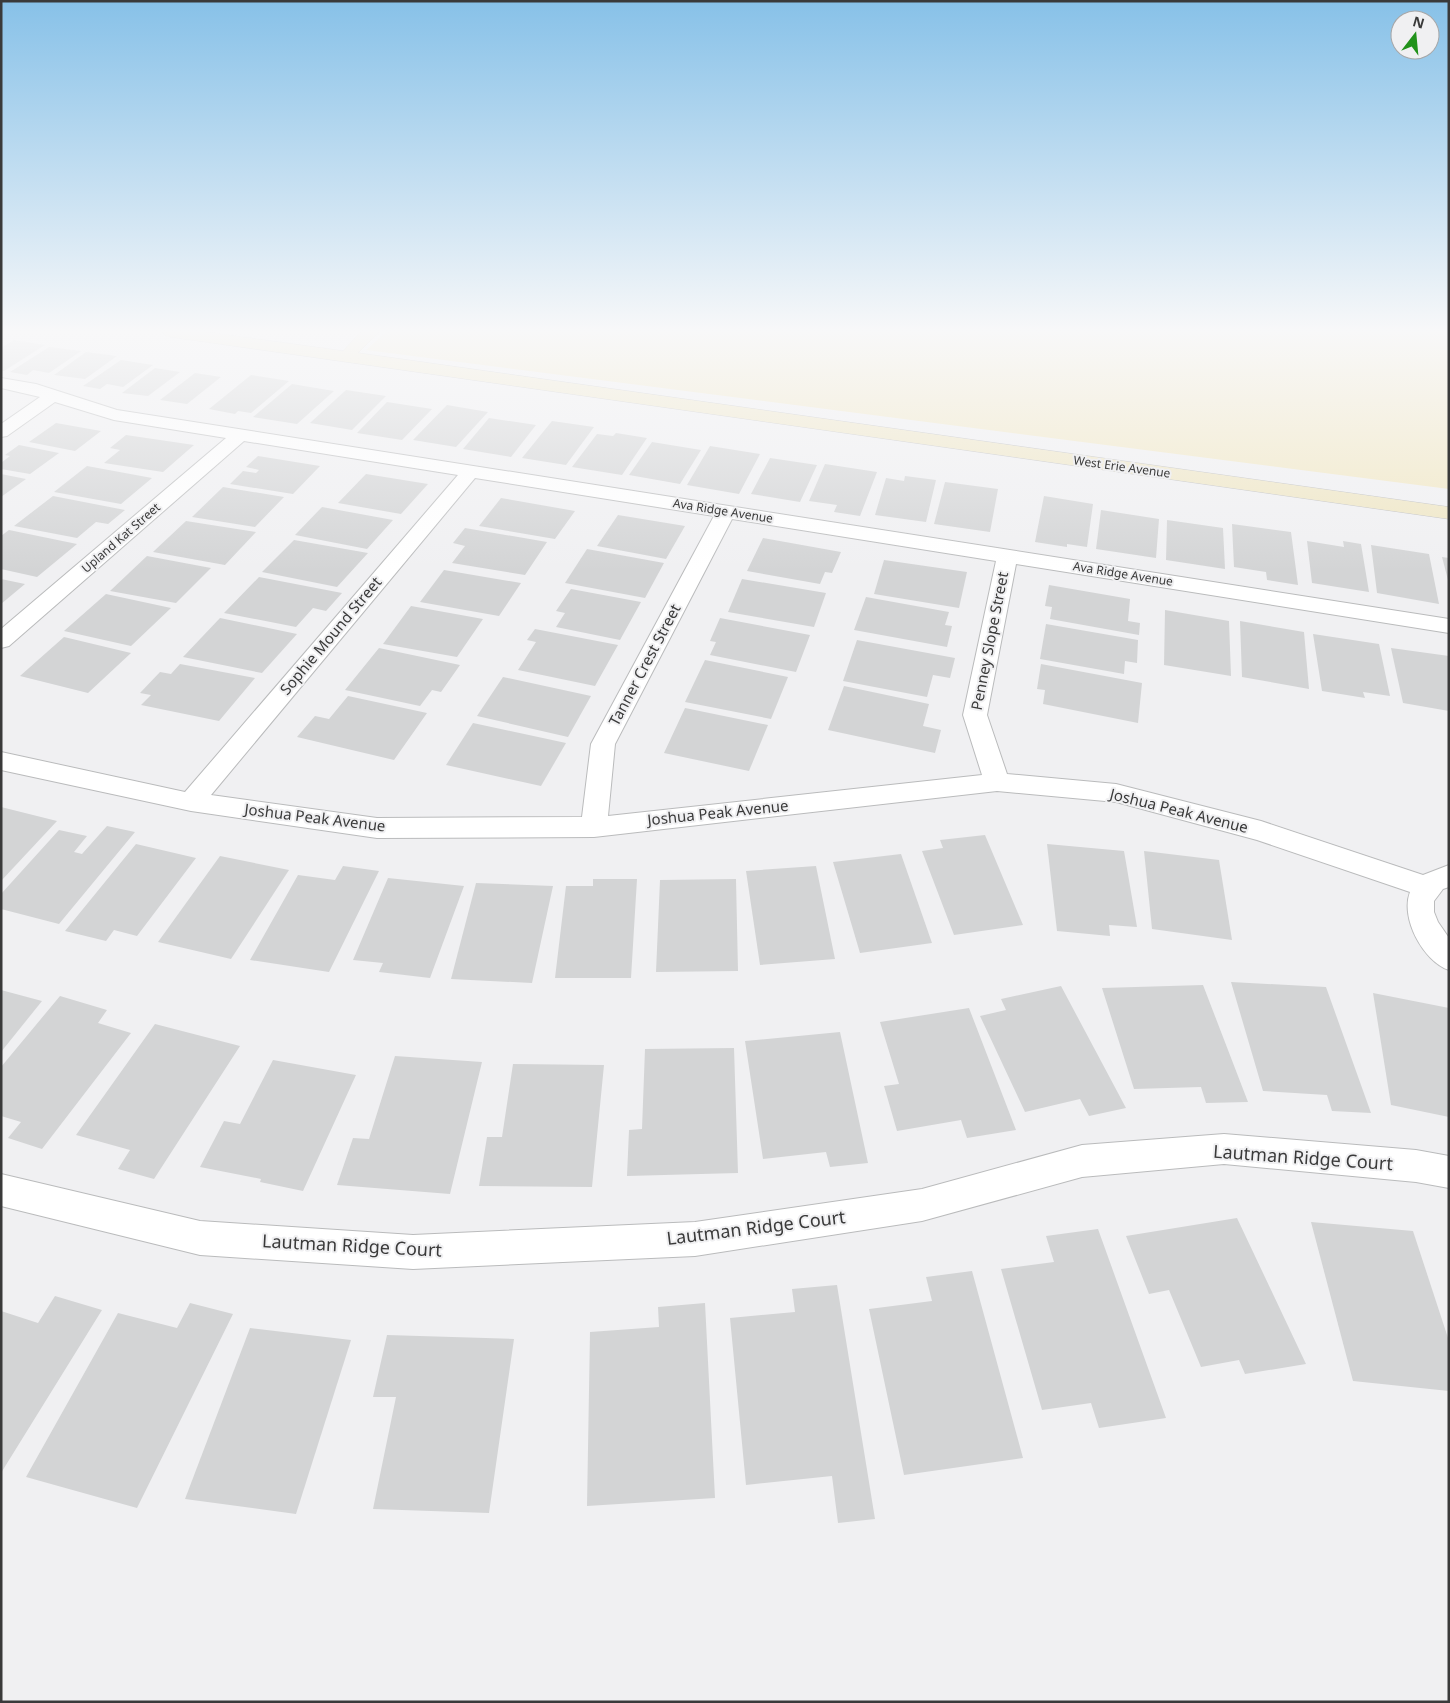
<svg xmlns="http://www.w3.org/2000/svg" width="1450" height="1703" font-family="'Noto Sans',sans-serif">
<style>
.sand{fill:#f1e7c2}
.building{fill:#d3d4d5}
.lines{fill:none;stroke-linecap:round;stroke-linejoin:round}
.street-casing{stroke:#babbbc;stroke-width:2}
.secondary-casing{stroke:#babbbc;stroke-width:1}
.street{fill:#fff;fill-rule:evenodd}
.secondary{fill:#efe6c3;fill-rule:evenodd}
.labels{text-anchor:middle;stroke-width:4;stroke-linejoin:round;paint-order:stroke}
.far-street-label{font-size:12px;fill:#3a3a3a;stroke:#f0f0f2}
.street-label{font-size:15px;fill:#3a3a3a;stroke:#f0f0f2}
.near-street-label{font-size:18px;fill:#3a3a3a;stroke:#f0f0f2}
</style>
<rect width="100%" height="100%" fill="#f0f0f2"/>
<path class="sand" d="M 386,332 L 1449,332 L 1449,489 L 366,350 Z"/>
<g class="building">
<path d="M 14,340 L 45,345 L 4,371 L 1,371 L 1,348 Z"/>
<path d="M 49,347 L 81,351 L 49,373 L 33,370 L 27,375 L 10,372 Z"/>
<path d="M 86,352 L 117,356 L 85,379 L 54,375 Z"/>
<path d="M 121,360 L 153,365 L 123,387 L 107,384 L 100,389 L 83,386 Z"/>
<path d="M 155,368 L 180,372 L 148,396 L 122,393 Z"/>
<path d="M 195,373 L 221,377 L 187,404 L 160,400 Z"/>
<path d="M 251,375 L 289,381 L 251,413 L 238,411 L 235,414 L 209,409 Z"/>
<path d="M 292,384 L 334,391 L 297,424 L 253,417 Z"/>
<path d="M 346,390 L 386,396 L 352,430 L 310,423 Z"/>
<path d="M 387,402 L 432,409 L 402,440 L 357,433 Z"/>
<path d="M 447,405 L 488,412 L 456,447 L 413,440 Z"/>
<path d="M 489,418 L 536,425 L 511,457 L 463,449 Z"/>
<path d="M 552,421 L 594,427 L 566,465 L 522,458 Z"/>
<path d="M 56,423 L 101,431 L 75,451 L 29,442 Z"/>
<path d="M 616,433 L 647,438 L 622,475 L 572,467 L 597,434 L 613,436 Z"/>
<path d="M 126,435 L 194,445 L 163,472 L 104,463 L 120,450 L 110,448 Z"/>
<path d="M 652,442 L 701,450 L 680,484 L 629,475 Z"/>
<path d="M 19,445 L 59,453 L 30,474 L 1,469 L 1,463 L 10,456 L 5,455 Z"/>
<path d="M 710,446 L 760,454 L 739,494 L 687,485 Z"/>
<path d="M 258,456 L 320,466 L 293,494 L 230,484 L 243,471 L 256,473 L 259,470 L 246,467 Z"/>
<path d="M 770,458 L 817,465 L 800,502 L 751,494 Z"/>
<path d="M 825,464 L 877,472 L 860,516 L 834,512 L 837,505 L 809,501 Z"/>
<path d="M 87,466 L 152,478 L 121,504 L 54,492 Z"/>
<path d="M 1,474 L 26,479 L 1,497 Z"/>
<path d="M 366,474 L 428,484 L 401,514 L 338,503 Z"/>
<path d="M 905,476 L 936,480 L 926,522 L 875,515 L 886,478 L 904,481 Z"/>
<path d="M 945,482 L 998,489 L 990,532 L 934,524 Z"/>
<path d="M 223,487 L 284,497 L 255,527 L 192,517 Z"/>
<path d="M 53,496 L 125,510 L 108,524 L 96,522 L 77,538 L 14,526 Z"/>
<path d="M 1044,496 L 1093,504 L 1087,547 L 1067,544 L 1067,547 L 1035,542 Z"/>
<path d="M 501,498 L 575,511 L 555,539 L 479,526 Z"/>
<path d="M 322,507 L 393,520 L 367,549 L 295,535 Z"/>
<path d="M 1101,510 L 1159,519 L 1156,558 L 1096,549 Z"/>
<path d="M 618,515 L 685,526 L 666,559 L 597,546 Z"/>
<path d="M 1167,520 L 1223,528 L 1225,569 L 1166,560 Z"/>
<path d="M 186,521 L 256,532 L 225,565 L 153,552 Z"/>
<path d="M 1232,524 L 1291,532 L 1298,585 L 1267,580 L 1266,572 L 1234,567 Z"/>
<path d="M 465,528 L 547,542 L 525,575 L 452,563 L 465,546 L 453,543 Z"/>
<path d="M 9,530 L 77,544 L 37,577 L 1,569 L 1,536 Z"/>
<path d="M 763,538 L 841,552 L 832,573 L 825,572 L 820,584 L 747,571 Z"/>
<path d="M 294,540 L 368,553 L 337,587 L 262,572 Z"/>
<path d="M 1307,541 L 1344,547 L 1343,541 L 1361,544 L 1369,592 L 1312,583 Z"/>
<path d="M 1371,545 L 1429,554 L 1439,604 L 1377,593 Z"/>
<path d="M 587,549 L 664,563 L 645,598 L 565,583 Z"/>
<path d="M 147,556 L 211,568 L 176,603 L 110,591 Z"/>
<path d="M 1442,557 L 1449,558 L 1449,580 L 1448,580 Z"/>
<path d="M 884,560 L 967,572 L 959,608 L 874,594 Z"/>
<path d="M 444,570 L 521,583 L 499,616 L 420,602 Z"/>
<path d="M 259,577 L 342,593 L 326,611 L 313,608 L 296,627 L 224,613 Z"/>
<path d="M 1,579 L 25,584 L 1,604 Z"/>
<path d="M 742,579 L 826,593 L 814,627 L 728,612 Z"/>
<path d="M 1049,585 L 1130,599 L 1128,621 L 1140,623 L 1139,635 L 1050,619 L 1052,607 L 1045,606 Z"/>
<path d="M 571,589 L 641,602 L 620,640 L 556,627 L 565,613 L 556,611 Z"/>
<path d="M 106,594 L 171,608 L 131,646 L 64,631 Z"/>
<path d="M 866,597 L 949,612 L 945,625 L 952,626 L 947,647 L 854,630 Z"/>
<path d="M 411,606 L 483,619 L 457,657 L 383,644 Z"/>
<path d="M 1165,610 L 1229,621 L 1231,676 L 1164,665 Z"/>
<path d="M 220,618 L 297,634 L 262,673 L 183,657 Z"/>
<path d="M 720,618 L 810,635 L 796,672 L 710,655 L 716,642 L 710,641 Z"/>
<path d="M 1240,621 L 1304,632 L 1309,689 L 1242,677 Z"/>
<path d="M 1046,624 L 1138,640 L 1137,663 L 1125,661 L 1124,674 L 1040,659 Z"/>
<path d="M 535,629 L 618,645 L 595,686 L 518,670 L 536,642 L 527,640 Z"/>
<path d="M 1313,634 L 1379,644 L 1390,696 L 1363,692 L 1365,698 L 1322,691 Z"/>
<path d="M 64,637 L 131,653 L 88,693 L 20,676 Z"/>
<path d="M 857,640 L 955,658 L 950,678 L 933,675 L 927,697 L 843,681 Z"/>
<path d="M 379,648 L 460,665 L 441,692 L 432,690 L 420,706 L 345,690 Z"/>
<path d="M 1391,648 L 1449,656 L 1449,711 L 1403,703 Z"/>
<path d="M 705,660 L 788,677 L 771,719 L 685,702 Z"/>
<path d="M 180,664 L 255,678 L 219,721 L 141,705 L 151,695 L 140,693 L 160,672 L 171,674 Z"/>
<path d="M 1041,664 L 1142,683 L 1138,723 L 1043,704 L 1045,690 L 1037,689 Z"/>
<path d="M 503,677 L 591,696 L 568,737 L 477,716 Z"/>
<path d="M 844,686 L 929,704 L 923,726 L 941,730 L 935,753 L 828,730 Z"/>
<path d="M 348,696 L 427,713 L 394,760 L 297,737 L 315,716 L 329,719 Z"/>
<path d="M 685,708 L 768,725 L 749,771 L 664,753 Z"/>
<path d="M 473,723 L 566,743 L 541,786 L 446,765 Z"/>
<path d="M 1,807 L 57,821 L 1,881 Z"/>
<path d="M 107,826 L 135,832 L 59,924 L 1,909 L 1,894 L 59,830 L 87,836 L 74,852 L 82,854 Z"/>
<path d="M 985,835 L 1023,925 L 954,935 L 922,851 L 943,848 L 940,840 Z"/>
<path d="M 136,844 L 196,858 L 137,936 L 114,930 L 106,941 L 65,931 Z"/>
<path d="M 1047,844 L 1124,851 L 1137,927 L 1109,925 L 1110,936 L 1057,931 Z"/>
<path d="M 1144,851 L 1219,860 L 1232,940 L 1152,929 Z"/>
<path d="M 901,854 L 932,943 L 860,953 L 833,862 Z"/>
<path d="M 220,856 L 289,870 L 231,959 L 158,942 Z"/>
<path d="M 343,866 L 379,871 L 329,972 L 250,960 L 298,875 L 335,880 Z"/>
<path d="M 816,866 L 835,959 L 760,965 L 746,871 Z"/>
<path d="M 388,878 L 464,886 L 430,978 L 379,972 L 383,963 L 353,960 Z"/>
<path d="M 593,879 L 637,879 L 631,978 L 555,978 L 566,886 L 593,886 Z"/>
<path d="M 736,879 L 738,971 L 656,972 L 660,880 Z"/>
<path d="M 476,883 L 553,886 L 532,983 L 451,979 Z"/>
<path d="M 1231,982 L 1326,987 L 1371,1113 L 1332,1111 L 1327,1095 L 1263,1091 Z"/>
<path d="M 1203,985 L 1248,1102 L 1206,1103 L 1201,1087 L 1134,1089 L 1102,988 Z"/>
<path d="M 1061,986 L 1126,1108 L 1089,1116 L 1080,1099 L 1025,1112 L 980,1016 L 1006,1010 L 1001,999 Z"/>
<path d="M 1,990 L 42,1001 L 1,1052 Z"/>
<path d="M 1373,993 L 1449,1008 L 1449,1117 L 1391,1105 Z"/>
<path d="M 60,996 L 107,1010 L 98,1023 L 131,1033 L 42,1149 L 8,1138 L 21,1122 L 1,1116 L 1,1067 Z"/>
<path d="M 969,1008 L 1016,1130 L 967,1138 L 961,1120 L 897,1131 L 884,1086 L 899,1084 L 880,1022 Z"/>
<path d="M 155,1024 L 240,1046 L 154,1179 L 118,1169 L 130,1150 L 76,1135 Z"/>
<path d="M 840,1032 L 868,1163 L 830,1167 L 826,1152 L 763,1159 L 745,1041 Z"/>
<path d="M 734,1048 L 738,1173 L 627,1176 L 629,1130 L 642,1129 L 645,1049 Z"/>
<path d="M 395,1056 L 482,1062 L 450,1194 L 337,1185 L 353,1138 L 369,1139 Z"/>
<path d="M 273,1060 L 356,1075 L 303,1191 L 260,1182 L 261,1179 L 200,1167 L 224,1121 L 240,1124 Z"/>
<path d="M 513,1064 L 604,1065 L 592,1187 L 479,1186 L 487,1137 L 502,1137 Z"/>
<path d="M 1237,1218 L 1306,1364 L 1245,1374 L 1239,1360 L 1201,1367 L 1169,1290 L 1149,1294 L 1126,1236 Z"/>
<path d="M 1311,1222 L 1413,1231 L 1449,1341 L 1449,1391 L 1353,1381 Z"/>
<path d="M 1098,1229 L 1166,1418 L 1099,1428 L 1091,1403 L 1042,1410 L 1001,1269 L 1054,1262 L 1046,1236 Z"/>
<path d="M 972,1271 L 1023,1458 L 904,1475 L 869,1309 L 932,1301 L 926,1277 Z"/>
<path d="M 837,1285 L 875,1519 L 838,1523 L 832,1476 L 746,1485 L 730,1318 L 795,1312 L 792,1289 Z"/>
<path d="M 55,1296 L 102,1310 L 1,1473 L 1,1311 L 38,1323 Z"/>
<path d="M 190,1303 L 233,1314 L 137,1508 L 26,1477 L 118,1313 L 177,1328 Z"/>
<path d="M 705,1303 L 715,1498 L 587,1506 L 590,1332 L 659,1327 L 658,1307 Z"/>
<path d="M 250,1328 L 351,1340 L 296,1514 L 185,1499 Z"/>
<path d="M 387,1335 L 514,1339 L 489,1513 L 373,1509 L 396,1397 L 373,1397 Z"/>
</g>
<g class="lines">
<g class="street-casing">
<g id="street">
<path d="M 1,378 L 36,384 L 117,410 L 1449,619 L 1449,633 L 1016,564 L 987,715 L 1007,774 L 1116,784 L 1261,821 L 1423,875 L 1449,865 L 1449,887 L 1443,889 L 1434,901 L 1434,912 L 1438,922 L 1449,938 L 1449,970 C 1423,961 1400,918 1410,892 L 1257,840 L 1116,802 L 997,791 L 594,837 L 377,838 L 191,811 L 1,770 L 1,752 L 185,792 L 458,475 L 244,441 L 9,646 L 1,648 L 1,629 L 226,438 L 114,420 L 55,402 L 7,436 L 1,437 L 1,424 L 40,397 L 1,388 ZM 475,478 L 714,516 L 591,744 L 582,817 L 377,818 L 211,795 ZM 732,519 L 996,561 L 963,715 L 982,775 L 608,816 L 615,744 Z"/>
<path d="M 1224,1134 L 1416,1150 L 1449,1156 L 1449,1188 L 1416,1182 L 1224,1164 L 1082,1177 L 922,1221 L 695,1256 L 413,1269 L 200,1255 L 1,1206 L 1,1174 L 200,1221 L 413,1235 L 695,1222 L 922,1189 L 1082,1145 Z"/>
</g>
</g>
<g class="secondary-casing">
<path id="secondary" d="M 163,332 L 206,332 L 343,351 L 361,332 L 379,332 L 358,353 L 1449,507 L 1449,519 L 171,337 L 165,335 Z"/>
</g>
<use href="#street" class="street"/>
<use href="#secondary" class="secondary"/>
</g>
<linearGradient id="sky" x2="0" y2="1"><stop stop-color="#87c1e8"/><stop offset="0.58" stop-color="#f8f8f9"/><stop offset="1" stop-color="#f8f8f9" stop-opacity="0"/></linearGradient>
<rect width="1450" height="571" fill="url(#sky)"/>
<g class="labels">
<g class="far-street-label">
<text transform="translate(1122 467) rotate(8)" y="4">West Erie Avenue</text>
<text transform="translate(723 511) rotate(9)" y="4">Ava Ridge Avenue</text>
<text transform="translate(121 538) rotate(-41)" y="4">Upland Kat Street</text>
<text transform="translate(1123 574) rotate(9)" y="4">Ava Ridge Avenue</text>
</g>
<g class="street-label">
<text transform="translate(331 636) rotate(-50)" y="5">Sophie Mound Street</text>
<text transform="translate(990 641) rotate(-79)" y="5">Penney Slope Street</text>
<text transform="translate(645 665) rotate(-62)" y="5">Tanner Crest Street</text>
<text transform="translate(1179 811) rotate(14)" y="5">Joshua Peak Avenue</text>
<text transform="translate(718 813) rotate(-6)" y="5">Joshua Peak Avenue</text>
<text transform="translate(315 818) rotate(7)" y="5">Joshua Peak Avenue</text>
</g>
<g class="near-street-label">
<text transform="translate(1303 1158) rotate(4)" y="6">Lautman Ridge Court</text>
<text transform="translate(756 1228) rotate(-7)" y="6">Lautman Ridge Court</text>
<text transform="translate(352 1246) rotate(3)" y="6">Lautman Ridge Court</text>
</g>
</g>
<rect width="1450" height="1703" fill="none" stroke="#3a3a3a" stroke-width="5"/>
<g transform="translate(1415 35) rotate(16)"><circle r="24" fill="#f0f0f2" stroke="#a7a7a8"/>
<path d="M0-4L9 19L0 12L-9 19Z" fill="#21921b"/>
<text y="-8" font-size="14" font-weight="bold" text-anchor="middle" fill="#3a3a3a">N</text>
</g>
</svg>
